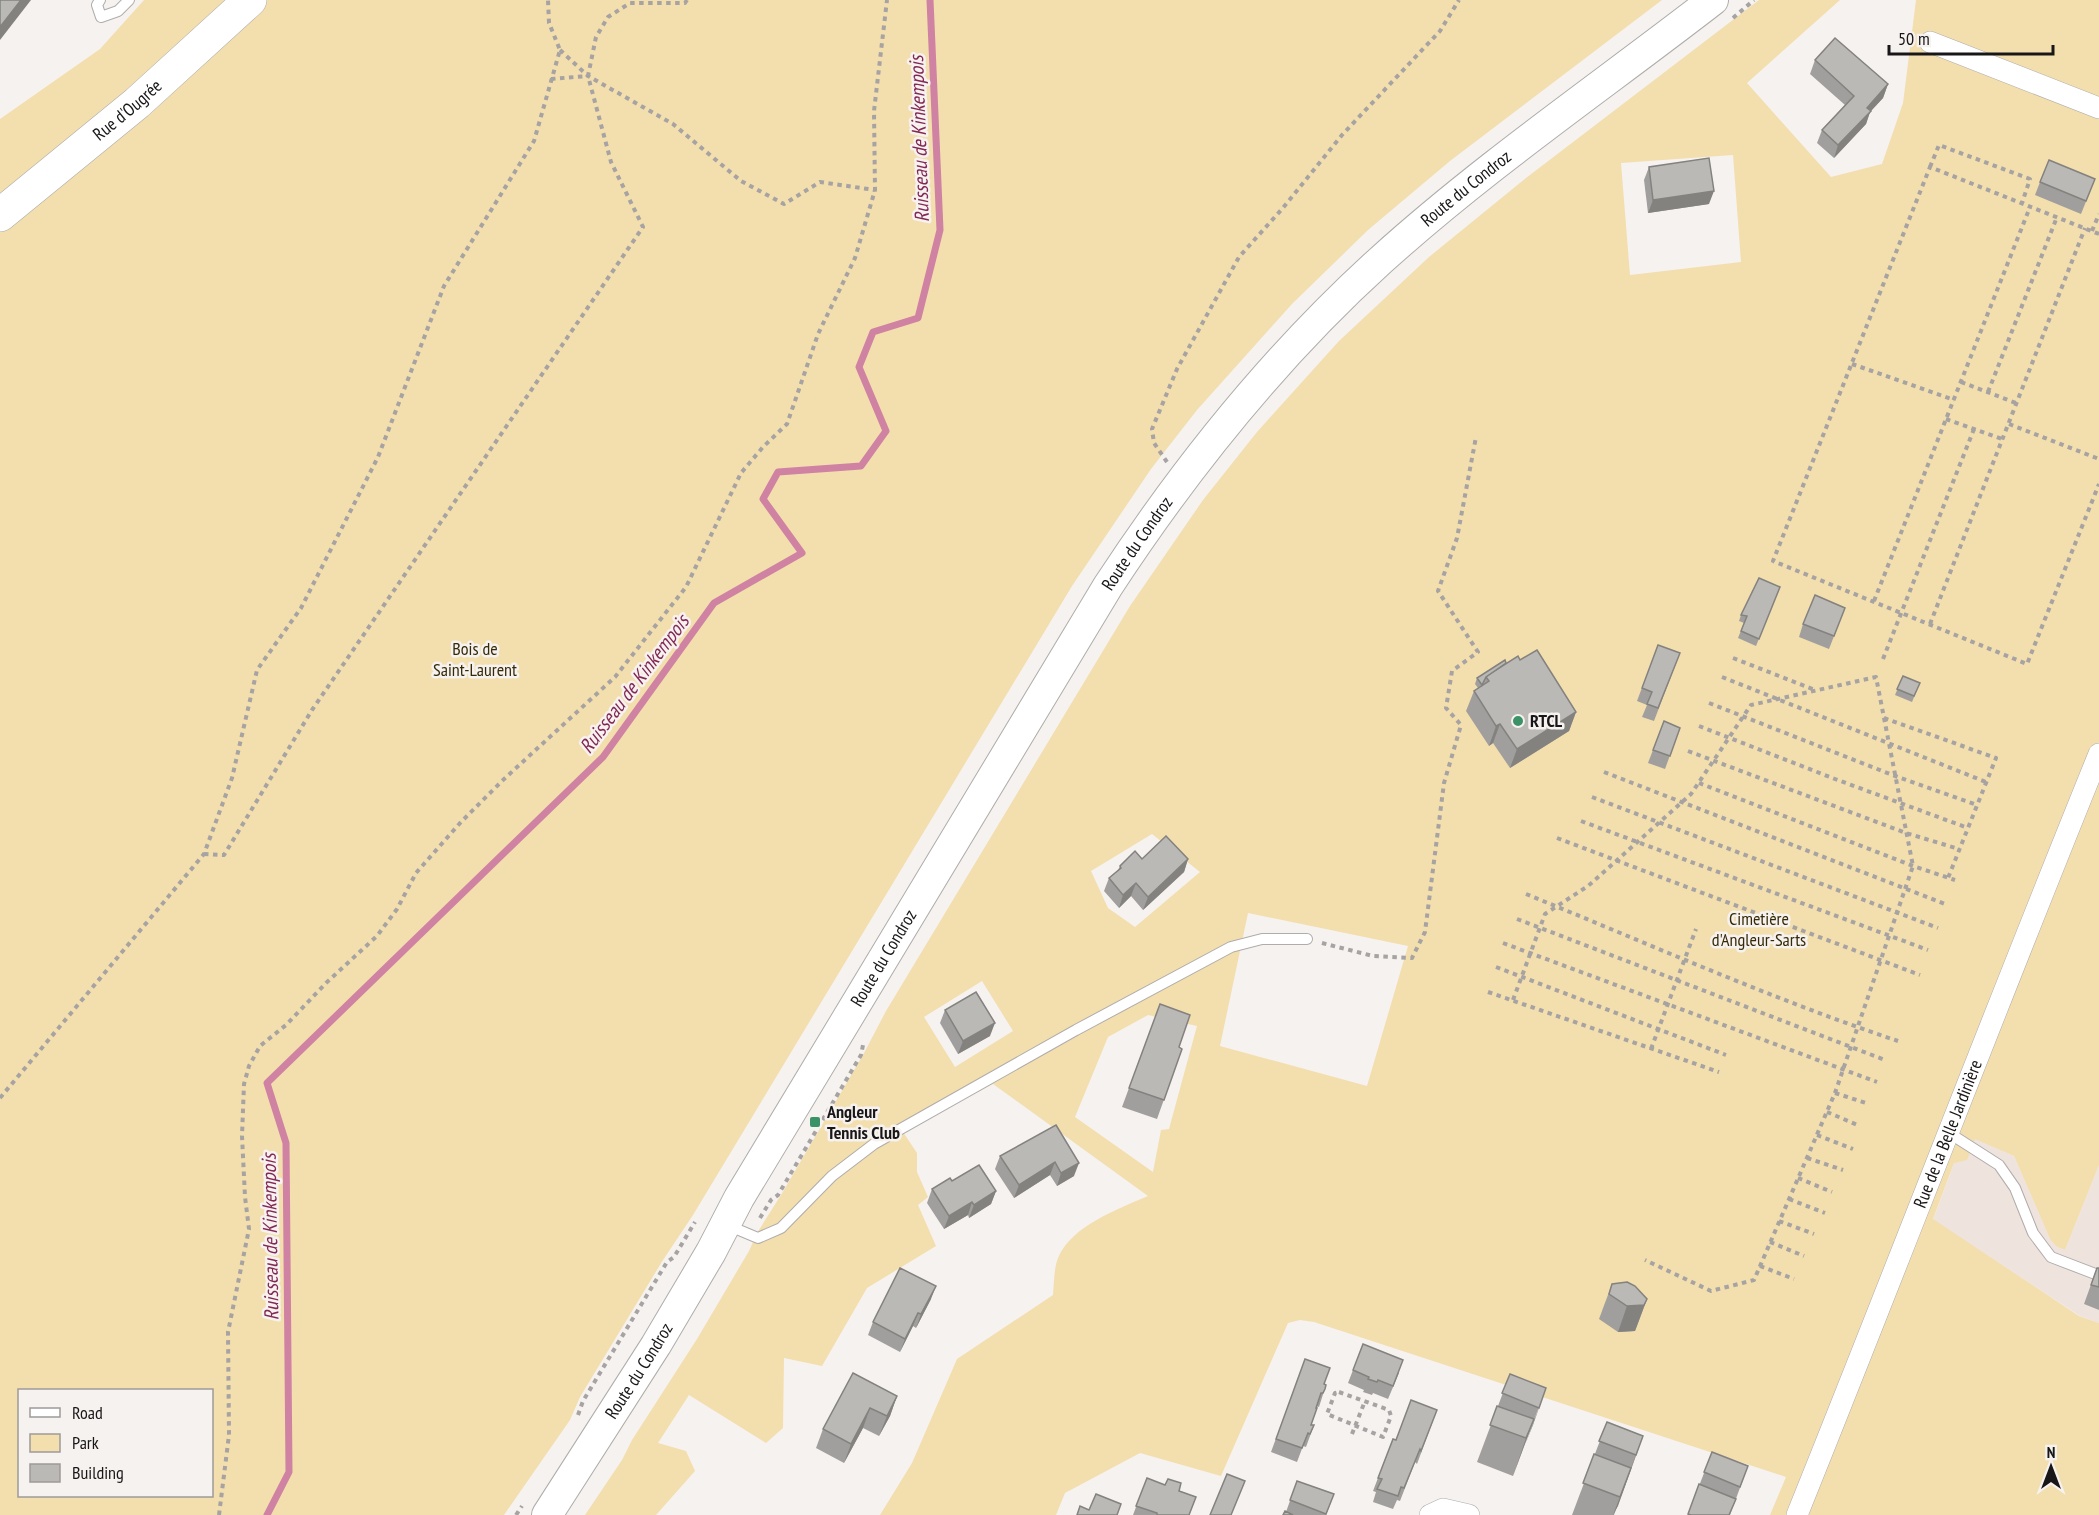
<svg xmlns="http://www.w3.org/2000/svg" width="2099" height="1515" font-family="'PT Sans Narrow',sans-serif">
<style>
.built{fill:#efe3de}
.green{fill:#f3deae;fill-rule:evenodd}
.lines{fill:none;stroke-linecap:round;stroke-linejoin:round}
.stream{stroke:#cf82a2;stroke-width:7}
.lane-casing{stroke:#afacaa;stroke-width:12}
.street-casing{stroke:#afacaa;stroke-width:22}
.secondary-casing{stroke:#afacaa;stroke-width:32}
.primary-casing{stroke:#afacaa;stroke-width:34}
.path{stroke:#a6a3a2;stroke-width:4;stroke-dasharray:4.5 4.5;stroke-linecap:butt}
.lane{stroke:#fff;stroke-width:10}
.street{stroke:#fff;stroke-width:21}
.secondary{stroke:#fff;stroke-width:30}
.primary{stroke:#fff;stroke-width:33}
.wall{fill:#a19f9d}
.shaded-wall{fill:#83827f}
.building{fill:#bbb9b6;stroke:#83827f;stroke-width:1.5}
.poi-dot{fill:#3a9266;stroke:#f6f2f0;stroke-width:2}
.labels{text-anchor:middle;stroke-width:5;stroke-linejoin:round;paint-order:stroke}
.street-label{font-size:18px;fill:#181616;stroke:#f6f2f0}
.park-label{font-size:18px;fill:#362a06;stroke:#f6f2f0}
.poi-label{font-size:18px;font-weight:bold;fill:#181616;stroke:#f6f2f0;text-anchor:start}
.water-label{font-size:20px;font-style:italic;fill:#832855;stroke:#f6f2f0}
</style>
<rect width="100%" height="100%" fill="#f6f2f0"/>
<path class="built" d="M 1975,1138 L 2014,1156 L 2050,1239 L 2065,1250 L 2099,1165 L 2099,1323 L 2080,1316 L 1933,1220 L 1954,1163 L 1971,1147 Z"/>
<g class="green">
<path d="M 144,0 L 1662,0 L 1450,161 L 1368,230 L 1292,304 L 1197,410 L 1151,469 L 1072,586 L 693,1215 L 663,1260 L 580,1397 L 570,1420 L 504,1515 L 0,1515 L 0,119 L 100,49 ZM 20,1390 L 212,1390 L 212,1496 L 20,1496 Z"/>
<path d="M 1759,0 L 1840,0 L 1747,83 L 1831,177 L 1882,164 L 1903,103 L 1916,0 L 2099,0 L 2099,1165 L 2065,1250 L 2056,1246 L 2050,1239 L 2014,1156 L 1975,1139 L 1967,1160 L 1954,1163 L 1933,1219 L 2079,1316 L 2099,1323 L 2099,1515 L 1770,1515 L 1786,1477 L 1314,1322 L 1300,1320 L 1288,1323 L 1221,1476 L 1140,1453 L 1065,1493 L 1056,1515 L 880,1515 L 912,1463 L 957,1359 L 1053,1295 C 1054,1283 1054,1268 1058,1258 C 1071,1226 1118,1209 1148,1196 L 993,1084 L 903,1132 L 917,1153 L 917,1172 L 928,1197 L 918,1205 L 936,1246 L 867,1288 L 822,1366 L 784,1358 L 783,1428 L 766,1443 L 689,1395 L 658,1443 L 686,1451 L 695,1471 L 656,1515 L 585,1515 L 622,1460 L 632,1440 L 697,1339 L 749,1251 L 757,1233 L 781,1195 L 863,1055 L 886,1011 L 1130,606 L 1203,500 L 1257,432 L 1339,341 L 1429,257 L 1526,178 ZM 1733,155 L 1741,262 L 1630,275 L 1621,163 ZM 1467,711 L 1568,731 L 1493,743 L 1489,745 ZM 1152,834 L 1200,872 L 1135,927 L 1108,908 L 1091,871 ZM 1248,913 L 1408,946 L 1367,1086 L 1220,1046 ZM 982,981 L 1013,1031 L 955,1067 L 924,1017 ZM 1148,1015 L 1197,1026 L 1169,1129 L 1161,1130 L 1153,1172 L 1075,1117 L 1108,1037 Z"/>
</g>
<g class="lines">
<path class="stream" d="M 267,1515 L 289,1472 L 286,1143 L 267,1083 L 603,757 L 714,603 L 802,553 L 763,499 L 778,472 L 861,466 L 886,431 L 859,367 L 873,332 L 918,318 L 940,230 L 930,0"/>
<g class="lane-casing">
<g id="lane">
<path d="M 100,0 L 97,5 L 101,17 L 118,11 L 129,0"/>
<path d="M 1949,1133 L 1999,1165 L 2015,1188 L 2033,1233 L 2051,1257 L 2098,1275"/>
<path d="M 727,1225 L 758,1238 L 781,1228 L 832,1176 L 874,1144 L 1076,1030 L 1231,947 L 1262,939 L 1307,939"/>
</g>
</g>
<g class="street-casing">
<g id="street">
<path d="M 1930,42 L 2099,108"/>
<path d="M 1430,1515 L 1443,1509 L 1469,1515"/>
<path id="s1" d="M 1797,1515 C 1899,1262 1996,1007 2099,754"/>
</g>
</g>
<g class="secondary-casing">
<g id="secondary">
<path id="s2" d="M 547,1515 L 656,1345 L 711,1252 L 739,1198 L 1108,586 C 1186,467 1275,356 1381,260 C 1485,166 1602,86 1713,0"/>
</g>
</g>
<g class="primary-casing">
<g id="primary">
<path id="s3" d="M 0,215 L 137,103 L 250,0"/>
</g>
</g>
<g class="path">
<path d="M 1733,18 L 1754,0"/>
<path d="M 560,50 L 588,76 L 673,124 L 741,181 L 784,204 L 820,182 L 875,190"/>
<path d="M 551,79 L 587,76"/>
<path d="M 1930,167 L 1939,145 L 2030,179 L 2022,203"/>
<path d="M 2092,231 L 2099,214"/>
<path d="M 2099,234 L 1930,167 L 1773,561 L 2027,664 L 2099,484"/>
<path d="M 1852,364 L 1954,400"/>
<path d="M 1961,382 L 2016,403"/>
<path d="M 1988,392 L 2057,217"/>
<path d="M 1946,419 L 2002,439"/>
<path d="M 2009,424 L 2099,459"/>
<path d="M 1167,462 L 1154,443 L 1152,429 L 1177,369 L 1239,257 L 1282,209 L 1342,135 L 1440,31 L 1459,0"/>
<path d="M 1874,601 L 2030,207"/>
<path d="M 1930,624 L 2085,228"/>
<path d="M 1733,658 L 1815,690"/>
<path d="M 1883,659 L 1974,429"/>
<path d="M 1722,677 L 1986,782"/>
<path d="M 1709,703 L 1895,776 L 1977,805"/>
<path d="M 1884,718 L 1996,758 L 1948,878"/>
<path d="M 1699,726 L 1835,779 L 1968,828"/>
<path d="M 1688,751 L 1906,833 L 1959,849"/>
<path d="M 1604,772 L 1945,904"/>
<path d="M 1699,783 L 1913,866 L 1955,880"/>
<path d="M 1592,797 L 1938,928"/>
<path d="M 1581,821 L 1928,950"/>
<path d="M 1557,838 L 1920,975"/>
<path d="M 204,854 L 224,855 L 312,710 L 643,227 L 611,162 L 588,76 L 596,37 L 608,17 L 630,3 L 685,3 L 687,0"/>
<path d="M 1526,894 C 1649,944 1772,999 1898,1041"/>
<path d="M 1517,919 L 1885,1060"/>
<path d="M 1322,943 L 1373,956 L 1412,958 L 1425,932 L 1444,783 L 1461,725 L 1446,708 L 1452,671 L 1478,652 L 1438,591 L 1457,538 L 1476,437"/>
<path d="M 1503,943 L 1877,1082"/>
<path d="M 1496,967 L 1726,1055"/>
<path d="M 1488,992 L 1719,1072"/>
<path d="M 1513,1000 L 1545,914 L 1588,886 L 1691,794 L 1751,705 L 1876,677 L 1913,866 L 1835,1093 L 1754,1280 L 1711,1291 L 1645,1260"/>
<path d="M 1651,1049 L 1696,929"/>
<path d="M 1835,1093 L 1869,1104"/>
<path d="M 0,1098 L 204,854 L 232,778 L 257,670 L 301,608 L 378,457 L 444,286 L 534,141 L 560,50 L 549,23 L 548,0"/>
<path d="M 1827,1112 L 1860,1126"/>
<path d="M 1817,1135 L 1853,1149"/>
<path d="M 1807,1158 L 1843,1170"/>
<path d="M 1798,1178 L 1832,1192"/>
<path d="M 1789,1199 L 1825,1213"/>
<path d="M 760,1218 L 771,1200 L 778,1195 L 861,1055 L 863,1045"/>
<path d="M 1779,1221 L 1814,1234"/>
<path d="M 1770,1242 L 1804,1256"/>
<path d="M 1760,1266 L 1794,1279"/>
<path d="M 1339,1392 L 1389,1410 L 1391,1416 L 1383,1437 L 1327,1414 L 1335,1393 Z"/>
<path d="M 578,1415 L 583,1401 L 667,1262 L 674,1257 L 695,1222"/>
<path d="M 1352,1434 L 1365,1401"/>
<path d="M 219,1515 L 229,1435 L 228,1332 L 249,1229 L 245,1197 L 242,1136 L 244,1084 L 249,1066 L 260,1046 L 286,1025 L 326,983 L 377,936 L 397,909 L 416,873 L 461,822 L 503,780 L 615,677 L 686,587 L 741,473 L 763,447 L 787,424 L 818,334 L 855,258 L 875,190 L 874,111 L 887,0"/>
<path d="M 516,1515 L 522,1506"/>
</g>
<use href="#lane" class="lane"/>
<use href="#street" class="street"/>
<use href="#secondary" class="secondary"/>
<use href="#primary" class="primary"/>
</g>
<g class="wall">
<path d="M 1815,60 L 1888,84 L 1883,98 L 1870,112 L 1866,124 L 1834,158 L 1817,143 L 1822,130 L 1845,105 L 1810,74 Z"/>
<path d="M 1649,167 L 1709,204 L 1648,213 L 1644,180 Z"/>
<path d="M 2095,179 L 2081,214 L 2035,195 L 2040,182 Z"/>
<path d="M 1780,587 L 1756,646 L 1738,638 L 1744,623 L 1739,621 L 1741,615 Z"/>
<path d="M 1845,608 L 1829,649 L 1799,637 L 1803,624 Z"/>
<path d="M 1658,645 L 1680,653 L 1654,721 L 1642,717 L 1647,705 L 1637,701 Z"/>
<path d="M 1520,660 L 1576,712 L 1569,731 L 1510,768 L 1493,743 L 1489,746 L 1466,711 L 1474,691 L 1478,688 L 1475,684 L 1477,678 L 1506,663 Z"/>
<path d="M 1903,676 L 1920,683 L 1912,702 L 1895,695 Z"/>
<path d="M 1664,721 L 1680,728 L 1665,769 L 1648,763 Z"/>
<path d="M 1142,859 L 1188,859 L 1184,872 L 1143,910 L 1131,896 L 1119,908 L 1104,891 L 1109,878 L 1118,870 L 1120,866 Z"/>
<path d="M 1160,1004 L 1179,1047 L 1182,1049 L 1157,1119 L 1122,1107 Z"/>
<path d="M 945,1010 L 990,1036 L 958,1054 L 940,1023 Z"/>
<path d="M 1056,1125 L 1074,1176 L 1057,1186 L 1050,1175 L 1014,1198 L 995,1169 L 1000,1156 Z"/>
<path d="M 952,1181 L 996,1191 L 991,1204 L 969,1218 L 968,1215 L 944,1229 L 927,1203 L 932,1189 Z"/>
<path d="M 2097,1268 L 2099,1268 L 2099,1310 L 2084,1304 Z"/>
<path d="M 1612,1284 L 1647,1299 L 1635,1331 L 1618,1332 L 1599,1319 Z"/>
<path d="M 931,1299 L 916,1328 L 913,1326 L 900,1352 L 868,1335 L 873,1322 Z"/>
<path d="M 1363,1344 L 1399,1373 L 1388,1399 L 1373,1393 L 1372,1395 L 1363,1392 L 1364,1390 L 1348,1383 Z"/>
<path d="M 1305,1359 L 1324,1384 L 1326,1385 L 1319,1407 L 1316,1406 L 1311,1425 L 1314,1425 L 1306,1447 L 1303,1446 L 1297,1462 L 1271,1452 Z"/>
<path d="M 1510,1374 L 1546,1388 L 1513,1476 L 1477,1462 Z"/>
<path d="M 897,1396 L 890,1416 L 879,1436 L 863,1428 L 844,1463 L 816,1448 L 823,1429 Z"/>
<path d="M 1437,1410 L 1417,1464 L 1415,1462 L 1400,1501 L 1397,1500 L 1393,1509 L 1373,1502 L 1376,1492 L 1373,1491 L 1393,1439 L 1396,1440 Z"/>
<path d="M 1607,1422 L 1643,1436 L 1614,1515 L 1572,1515 Z"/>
<path d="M 1712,1452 L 1748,1466 L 1730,1515 L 1688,1515 Z"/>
<path d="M 1147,1478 L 1196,1497 L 1189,1515 L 1133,1515 Z"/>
<path d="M 1297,1481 L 1334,1494 L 1326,1515 L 1283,1515 L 1286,1512 Z"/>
</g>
<g class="shaded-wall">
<path d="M 21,0 L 31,0 L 0,40 L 0,27 Z"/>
<path d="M 1888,84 L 1883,98 L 1870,112 L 1866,124 L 1834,158 L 1838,145 L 1867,108 Z"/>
<path d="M 1714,191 L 1709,204 L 1648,213 L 1653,200 Z"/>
<path d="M 1576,712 L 1569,731 L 1510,768 L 1517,749 Z"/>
<path d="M 1500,724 L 1493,743 L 1489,746 L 1496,726 Z"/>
<path d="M 1188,859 L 1184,872 L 1143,910 L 1148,897 Z"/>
<path d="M 1136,883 L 1131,896 L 1119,908 L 1123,895 Z"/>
<path d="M 995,1023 L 990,1036 L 958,1054 L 963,1041 Z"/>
<path d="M 1055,1162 L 1050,1175 L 1014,1198 L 1019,1185 Z"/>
<path d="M 1079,1163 L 1074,1176 L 1057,1186 L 1061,1173 Z"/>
<path d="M 996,1191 L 991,1204 L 969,1218 L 974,1205 Z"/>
<path d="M 972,1202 L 968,1215 L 944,1229 L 949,1216 Z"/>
<path d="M 936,1286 L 931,1299 L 916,1328 L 921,1314 Z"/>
<path d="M 1647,1299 L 1635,1331 L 1618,1332 L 1627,1306 Z"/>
<path d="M 918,1313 L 913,1326 L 900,1352 L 905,1339 Z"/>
<path d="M 1546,1388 L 1533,1425 L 1525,1445 Z"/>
<path d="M 897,1396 L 890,1416 L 879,1436 L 887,1416 Z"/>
<path d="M 870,1408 L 863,1428 L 844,1463 L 851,1444 Z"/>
<path d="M 1534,1419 L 1513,1476 L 1526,1438 Z"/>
<path d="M 1643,1436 L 1618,1506 L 1613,1515 Z"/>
</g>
<g class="building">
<path d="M 0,0 L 21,0 L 0,27 Z"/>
<path d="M 1835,38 L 1888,84 L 1867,108 L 1871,111 L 1838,145 L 1822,130 L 1854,96 L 1815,60 Z"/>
<path d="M 1709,158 L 1714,191 L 1653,200 L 1649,167 Z"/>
<path d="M 2049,160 L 2095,179 L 2086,201 L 2040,182 Z"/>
<path d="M 1759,578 L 1780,587 L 1759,639 L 1741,631 L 1747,616 L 1741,615 Z"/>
<path d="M 1815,595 L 1845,608 L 1834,636 L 1803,624 Z"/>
<path d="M 1658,645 L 1680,653 L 1658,708 L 1647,704 L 1652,692 L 1642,688 Z"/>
<path d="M 1537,650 L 1576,712 L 1517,749 L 1500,724 L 1496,726 L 1474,691 L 1489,681 L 1486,677 L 1488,675 L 1518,656 L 1520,660 Z"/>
<path d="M 1505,660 L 1506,663 L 1486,677 L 1482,685 L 1477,678 Z"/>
<path d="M 1903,676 L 1920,683 L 1914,696 L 1897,689 Z"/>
<path d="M 1664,721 L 1680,728 L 1670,756 L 1653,750 Z"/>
<path d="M 1166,836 L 1188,859 L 1148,897 L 1136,883 L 1123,895 L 1109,878 L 1121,868 L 1120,866 L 1135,851 L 1142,859 Z"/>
<path d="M 976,992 L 995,1023 L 963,1041 L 945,1010 Z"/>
<path d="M 1160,1004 L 1190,1015 L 1179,1047 L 1182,1049 L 1164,1100 L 1129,1088 Z"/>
<path d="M 1056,1125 L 1079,1163 L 1061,1173 L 1055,1162 L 1019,1185 L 1000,1156 Z"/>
<path d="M 979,1165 L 996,1191 L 974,1205 L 972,1202 L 949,1216 L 932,1189 L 950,1178 L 952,1181 Z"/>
<path d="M 900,1268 L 936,1286 L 921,1314 L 918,1313 L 905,1339 L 873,1322 Z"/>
<path d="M 2097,1268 L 2099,1268 L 2099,1287 L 2091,1285 Z"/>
<path d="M 1627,1282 L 1635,1286 L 1647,1299 L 1644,1305 L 1627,1306 L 1609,1294 L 1612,1284 Z"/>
<path d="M 1363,1344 L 1403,1360 L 1393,1386 L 1378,1380 L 1377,1382 L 1368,1379 L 1369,1377 L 1353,1370 Z"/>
<path d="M 1305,1359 L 1330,1368 L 1324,1384 L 1326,1385 L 1325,1389 L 1323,1393 L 1321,1393 L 1316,1408 L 1317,1408 L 1311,1425 L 1314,1425 L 1310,1434 L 1308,1433 L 1302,1448 L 1276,1439 Z"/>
<path d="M 853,1373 L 897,1396 L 887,1416 L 870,1408 L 851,1444 L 823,1429 Z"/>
<path d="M 1510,1374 L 1546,1388 L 1539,1408 L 1502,1393 Z"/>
<path d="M 1411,1400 L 1437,1410 L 1421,1451 L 1420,1449 L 1404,1488 L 1401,1487 L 1398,1496 L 1377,1489 L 1382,1479 L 1378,1478 L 1393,1439 L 1396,1440 Z"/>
<path d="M 1497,1406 L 1534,1419 L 1526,1438 L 1490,1425 Z"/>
<path d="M 1607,1422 L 1643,1436 L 1636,1455 L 1599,1441 Z"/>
<path d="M 1712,1452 L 1748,1466 L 1740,1487 L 1704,1472 Z"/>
<path d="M 1594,1454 L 1631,1468 L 1620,1497 L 1583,1483 Z"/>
<path d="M 1227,1474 L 1245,1481 L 1231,1515 L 1210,1515 Z"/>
<path d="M 1147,1478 L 1165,1485 L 1168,1479 L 1181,1483 L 1179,1491 L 1196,1497 L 1189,1515 L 1157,1515 L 1157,1513 L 1136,1506 Z"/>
<path d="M 1297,1481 L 1334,1494 L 1326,1514 L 1290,1500 Z"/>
<path d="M 1699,1484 L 1736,1499 L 1729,1515 L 1691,1515 L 1688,1514 Z"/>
<path d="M 1096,1494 L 1121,1504 L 1117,1515 L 1077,1515 L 1080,1506 L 1089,1510 Z"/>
<path d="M 1285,1511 L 1293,1515 L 1283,1515 Z"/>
</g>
<g class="poi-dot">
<circle cx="1518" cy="721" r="6"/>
<rect x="809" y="1116" width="12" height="12" rx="3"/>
</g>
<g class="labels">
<g class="street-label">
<text dy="6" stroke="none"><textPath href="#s3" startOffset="165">Rue d'Ougrée</textPath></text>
<text dy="6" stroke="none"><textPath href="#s2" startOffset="1623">Route du Condroz</textPath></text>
<text dy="6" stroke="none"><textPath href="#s2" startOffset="1137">Route du Condroz</textPath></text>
<text dy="6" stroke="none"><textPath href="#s2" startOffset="651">Route du Condroz</textPath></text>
<text dy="6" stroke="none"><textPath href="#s1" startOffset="410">Rue de la Belle Jardinière</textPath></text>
<text dy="6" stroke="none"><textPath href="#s2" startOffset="171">Route du Condroz</textPath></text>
</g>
<g class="park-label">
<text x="475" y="655">Bois de<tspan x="475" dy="21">Saint-Laurent</tspan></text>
<text x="1759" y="925">Cimetière<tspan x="1759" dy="21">d'Angleur-Sarts</tspan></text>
</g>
<g class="poi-label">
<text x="1530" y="727">RTCL</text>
<text x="827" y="1118">Angleur<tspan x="827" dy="21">Tennis Club</tspan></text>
</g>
<g class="water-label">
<text transform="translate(919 139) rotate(-92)" y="7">Ruisseau de Kinkempois</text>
<text transform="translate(634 684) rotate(-53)" y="7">Ruisseau de Kinkempois</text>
<text transform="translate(270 1237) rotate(-91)" y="7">Ruisseau de Kinkempois</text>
</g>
</g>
<rect x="18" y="1389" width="195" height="108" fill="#f6f2f0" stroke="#9d9a99" stroke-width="1.5"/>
<rect x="30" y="1408" width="30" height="9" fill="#ffffff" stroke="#9d9a99" stroke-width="1.5"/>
<text x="72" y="1419" font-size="18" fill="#181616">Road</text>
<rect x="30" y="1434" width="30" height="18" fill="#f3deae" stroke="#9d9a99" stroke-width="1.5"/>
<text x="72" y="1449" font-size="18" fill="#181616">Park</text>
<rect x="30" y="1464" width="30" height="18" fill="#bbb9b6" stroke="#9d9a99" stroke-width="1.5"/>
<text x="72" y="1479" font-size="18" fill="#181616">Building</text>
<g transform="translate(2051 1467)" stroke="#f6f2f0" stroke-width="4.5" paint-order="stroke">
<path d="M0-4.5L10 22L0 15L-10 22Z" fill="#181616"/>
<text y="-9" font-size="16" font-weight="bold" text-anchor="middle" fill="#181616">N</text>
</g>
<path d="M1889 45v9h164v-9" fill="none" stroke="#181616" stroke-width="3"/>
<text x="1898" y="45" font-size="18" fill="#181616" stroke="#f6f2f0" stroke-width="4.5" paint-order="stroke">50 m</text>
</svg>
